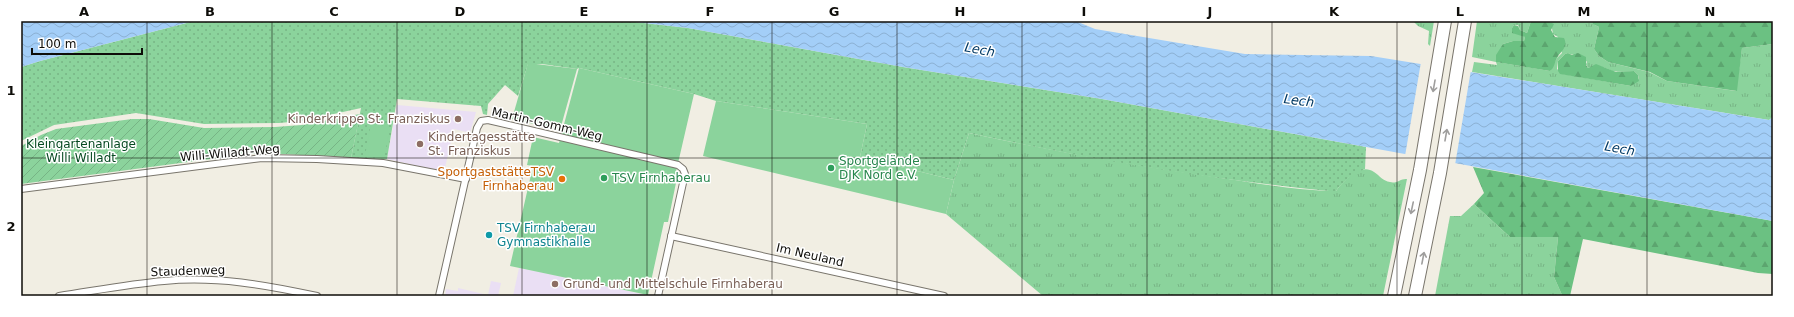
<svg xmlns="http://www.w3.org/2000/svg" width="1794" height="317" font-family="'DejaVu Sans',sans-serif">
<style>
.education{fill:#eadff4}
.grass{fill:url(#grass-tufts);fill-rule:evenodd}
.forest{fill:url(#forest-firs)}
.park{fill:url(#park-dots)}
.garden{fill:url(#garden-furrows)}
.pitch{fill:#8bd39c}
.water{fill:url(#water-waves)}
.pier{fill:#f1eee3}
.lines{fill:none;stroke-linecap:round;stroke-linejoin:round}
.minor-casing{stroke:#79756c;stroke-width:8}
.motorway-casing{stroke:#79756c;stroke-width:14}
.minor{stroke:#fff;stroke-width:6}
.motorway{stroke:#fff;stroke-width:12}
.oneway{stroke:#9f9e9d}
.grid{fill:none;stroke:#0e0d09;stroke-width:1;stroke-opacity:0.55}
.education-dot{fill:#8d6e63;stroke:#fff;stroke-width:1.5}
.leisure-dot{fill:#2e9e5b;stroke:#fff;stroke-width:1.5}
.food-dot{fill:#e8710a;stroke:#fff;stroke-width:1.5}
.culture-dot{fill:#0f9aa8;stroke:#fff;stroke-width:1.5}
.labels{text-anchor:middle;stroke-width:3;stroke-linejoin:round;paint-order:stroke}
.education-label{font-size:12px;fill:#785e54;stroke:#fff;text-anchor:start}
.street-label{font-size:12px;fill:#0e0d09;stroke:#fff}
.park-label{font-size:12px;fill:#064a22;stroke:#fff}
.leisure-label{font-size:12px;fill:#27864d;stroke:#fff;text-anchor:start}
.food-label{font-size:12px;fill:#c56008;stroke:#fff;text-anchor:end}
.culture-label{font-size:12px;fill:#0d838f;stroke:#fff;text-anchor:start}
.water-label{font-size:13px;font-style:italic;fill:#003863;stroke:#fff}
.neatline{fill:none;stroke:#0e0d09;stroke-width:1.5}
.grid-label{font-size:13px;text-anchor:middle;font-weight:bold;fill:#0e0d09}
</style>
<defs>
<pattern id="grass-tufts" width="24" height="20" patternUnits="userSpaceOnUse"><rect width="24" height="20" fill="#8bd39c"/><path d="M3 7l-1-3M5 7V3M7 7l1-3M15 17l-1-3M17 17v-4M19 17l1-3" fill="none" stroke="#77b485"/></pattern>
<pattern id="forest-firs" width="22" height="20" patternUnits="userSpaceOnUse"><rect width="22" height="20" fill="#6bc182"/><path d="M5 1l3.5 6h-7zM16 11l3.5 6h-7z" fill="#5ca56f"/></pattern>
<pattern id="park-dots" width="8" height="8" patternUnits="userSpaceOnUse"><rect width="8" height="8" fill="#8bd39c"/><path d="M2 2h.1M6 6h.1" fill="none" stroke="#77b485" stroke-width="1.8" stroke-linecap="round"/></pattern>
<pattern id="garden-furrows" width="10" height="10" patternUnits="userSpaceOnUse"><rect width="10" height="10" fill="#8bd39c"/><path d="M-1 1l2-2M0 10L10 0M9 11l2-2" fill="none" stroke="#77b485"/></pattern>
<pattern id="water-waves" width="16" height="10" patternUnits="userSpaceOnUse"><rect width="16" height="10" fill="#a3cef8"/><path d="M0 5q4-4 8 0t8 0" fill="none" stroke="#8bb0d3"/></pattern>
</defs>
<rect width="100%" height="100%" fill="#f1eee3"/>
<g class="education">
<path d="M 397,105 L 476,112 L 470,133 L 454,129 L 444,172 L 387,159 Z"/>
<path d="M 519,268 L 540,272 L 651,296 L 513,296 Z"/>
<path d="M 491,281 L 501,283 L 498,296 L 445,296 L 446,289 L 458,291 L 458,288 L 488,295 Z"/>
</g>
<g class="grass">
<path d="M 1413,21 L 1434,21 L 1430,46 L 1428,44 L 1429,31 L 1418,26 Z"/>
<path d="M 1477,21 L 1531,21 L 1527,33 L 1520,30 L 1518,25 L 1514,25 L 1512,28 L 1525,37 L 1524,41 L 1513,41 L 1503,44 L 1497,62 L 1550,71 L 1557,58 L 1562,53 L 1558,37 L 1553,34 L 1551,23 L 1547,21 L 1592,21 L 1595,25 L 1599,27 L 1594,49 L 1599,56 L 1608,62 L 1649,72 L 1667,81 L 1736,91 L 1742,48 L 1773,44 L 1773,117 L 1769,120 L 1472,72 L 1474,62 L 1497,65 L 1496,62 L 1472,57 ZM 1568,53 C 1576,57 1581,53 1587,62 L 1586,64 L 1588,68 C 1597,64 1604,67 1612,71 C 1615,72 1630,72 1634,71 L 1638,75 L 1639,79 L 1631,86 L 1563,74 L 1557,69 L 1558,61 L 1565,54 Z"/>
<path d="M 969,133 C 1053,151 1136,166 1221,178 C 1258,183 1298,191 1336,191 C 1343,181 1361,162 1374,172 C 1380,176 1383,181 1390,182 C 1397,184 1401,178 1407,179 L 1383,296 L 1043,296 L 946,214 L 954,180 Z"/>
<path d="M 1474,204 L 1510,237 L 1558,237 L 1554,277 L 1562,295 L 1570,296 L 1435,296 L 1450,216 L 1461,216 Z"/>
</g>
<g class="forest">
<path d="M 1531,21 L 1547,21 L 1554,24 L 1551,30 L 1555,37 L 1564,38 C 1569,48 1559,52 1556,60 C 1554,65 1554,68 1550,71 L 1496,62 L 1496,55 L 1503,44 L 1513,41 L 1524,41 L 1525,37 L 1512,33 L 1512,28 L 1514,25 L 1518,26 L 1520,30 L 1527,33 Z"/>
<path d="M 1592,21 L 1769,21 L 1773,23 L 1773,44 L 1742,48 L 1737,91 L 1667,81 L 1650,72 L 1608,62 L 1599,56 L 1594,49 L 1599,27 L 1593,24 Z"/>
<path d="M 1568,53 L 1572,55 L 1578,53 L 1586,57 L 1586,65 L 1588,68 L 1596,64 L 1616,72 L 1634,71 L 1638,75 L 1639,81 L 1631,86 L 1560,74 L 1558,71 L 1558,61 L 1565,54 Z"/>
<path d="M 1473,167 L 1773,221 L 1773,274 L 1758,273 L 1583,239 L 1570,296 L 1562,295 L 1554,277 L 1558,237 L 1510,237 L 1474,204 L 1484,193 Z"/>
</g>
<path class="park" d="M 194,21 L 626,21 L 688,28 L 903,67 L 1102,99 L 1366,147 L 1365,169 C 1353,173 1343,181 1336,191 L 1329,191 C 1208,179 1088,159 969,133 L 954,180 L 860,157 L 867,124 L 716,101 L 694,94 L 579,68 L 577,69 L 542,64 L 528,64 L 518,96 L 505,85 L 488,104 L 487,115 L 483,114 L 481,106 L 397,99 L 387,159 L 351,158 L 361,108 L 302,121 L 279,123 L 204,124 L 136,113 L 54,125 L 21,141 L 21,67 L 40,61 Z"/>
<path class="garden" d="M 360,114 L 351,158 L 266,153 L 249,154 L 21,184 L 21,146 L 41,135 L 56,129 L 132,119 L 149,119 L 204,128 L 275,127 L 302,125 Z"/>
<g class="pitch">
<path d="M 528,63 L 577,69 L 560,130 L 512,119 Z"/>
<path d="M 579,68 L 694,94 L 676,172 L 678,173 L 668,222 L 664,222 L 648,295 L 510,266 L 533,166 L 527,165 L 533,137 L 559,143 Z"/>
<path d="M 716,101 L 867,124 L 860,157 L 954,180 L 946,214 L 703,156 Z"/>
<path d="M 371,123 L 390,127 L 384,159 L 365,156 Z"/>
</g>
<g class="water">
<path d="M 21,21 L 194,21 L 40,61 L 21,67 Z"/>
<path d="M 626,21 L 1078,22 L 1095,29 L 1245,54 L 1371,56 L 1769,120 L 1773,117 L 1773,221 L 1102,99 L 903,67 L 688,28 Z"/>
</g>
<path class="pier" d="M 1421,62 L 1471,70 L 1455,165 L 1405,156 Z"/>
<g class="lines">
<g class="minor-casing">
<g id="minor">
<path d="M 21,189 L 262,158 L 317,159 L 383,163 L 466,179"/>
<path d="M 671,236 L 944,296"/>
<path d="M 59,296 C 93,291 129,284 164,281 C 216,276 267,285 317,296"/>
<path d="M 439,296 L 477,128 L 481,121 L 488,120 L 678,165 L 683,169 L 685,174 L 658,296"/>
</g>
</g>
<g class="motorway-casing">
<g id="motorway">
<path d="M 1394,296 L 1420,170 L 1445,21"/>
<path d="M 1415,296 L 1440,173 L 1465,21"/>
</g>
</g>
<use href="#minor" class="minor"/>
<use href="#motorway" class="motorway"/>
</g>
<defs><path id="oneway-shaft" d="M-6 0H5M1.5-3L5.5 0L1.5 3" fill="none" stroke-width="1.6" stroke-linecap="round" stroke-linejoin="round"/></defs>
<g class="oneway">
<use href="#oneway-shaft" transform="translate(1434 86) rotate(100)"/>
<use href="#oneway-shaft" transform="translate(1446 135) rotate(-80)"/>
<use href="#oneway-shaft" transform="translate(1412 208) rotate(102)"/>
<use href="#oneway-shaft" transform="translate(1423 258) rotate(-79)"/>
</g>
<path class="grid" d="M 147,21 L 147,296M 272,21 L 272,296M 397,21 L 397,296M 522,21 L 522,296M 647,21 L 647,296M 772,21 L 772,296M 897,21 L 897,296M 1022,21 L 1022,296M 1147,21 L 1147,296M 1272,21 L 1272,296M 1397,21 L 1397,296M 1522,21 L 1522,296M 1647,21 L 1647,296M 21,158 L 1773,158"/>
<g class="education-dot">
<circle cx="458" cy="119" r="4"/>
<circle cx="420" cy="144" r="4"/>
<circle cx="555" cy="284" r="4"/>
</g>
<g class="leisure-dot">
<circle cx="831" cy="168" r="4"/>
<circle cx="604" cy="178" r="4"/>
</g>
<circle class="food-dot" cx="562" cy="179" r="4"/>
<circle class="culture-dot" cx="489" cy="235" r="4"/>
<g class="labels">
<g class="education-label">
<text x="450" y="123" text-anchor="end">Kinderkrippe St. Franziskus</text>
<text x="428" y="141">Kindertagesstätte<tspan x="428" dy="14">St. Franziskus</tspan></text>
<text x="563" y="288">Grund- und Mittelschule Firnhaberau</text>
</g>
<g class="street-label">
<text transform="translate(547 124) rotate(13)" y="4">Martin-Gomm-Weg</text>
<text transform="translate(230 153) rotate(-5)" y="4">Willi-Willadt-Weg</text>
<text transform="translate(810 255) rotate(13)" y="4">Im Neuland</text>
<text transform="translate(188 271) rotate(-2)" y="4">Staudenweg</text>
</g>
<g class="park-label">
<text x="81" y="148">Kleingartenanlage<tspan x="81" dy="14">Willi Willadt</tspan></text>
</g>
<g class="leisure-label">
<text x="839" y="165">Sportgelände<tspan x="839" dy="14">DJK Nord e.V.</tspan></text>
<text x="612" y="182">TSV Firnhaberau</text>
</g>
<g class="food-label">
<text x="554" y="176">SportgaststätteTSV<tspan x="554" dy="14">Firnhaberau</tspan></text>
</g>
<g class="culture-label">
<text x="497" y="232">TSV Firnhaberau<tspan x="497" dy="14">Gymnastikhalle</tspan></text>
</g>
<g class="water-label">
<text transform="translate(980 49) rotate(10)" y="5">Lech</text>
<text transform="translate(1299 100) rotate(7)" y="5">Lech</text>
<text transform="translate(1620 148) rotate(10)" y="5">Lech</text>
</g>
</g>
<rect width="1794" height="317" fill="none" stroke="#ffffff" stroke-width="44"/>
<path d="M32 48v6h110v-6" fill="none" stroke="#0e0d09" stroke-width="2"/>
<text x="38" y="48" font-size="12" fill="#0e0d09" stroke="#ffffff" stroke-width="3" paint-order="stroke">100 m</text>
<rect x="22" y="22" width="1750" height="273" class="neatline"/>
<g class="grid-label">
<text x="84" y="16">A</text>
<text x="210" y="16">B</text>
<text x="334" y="16">C</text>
<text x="460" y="16">D</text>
<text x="584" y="16">E</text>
<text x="710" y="16">F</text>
<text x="834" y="16">G</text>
<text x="960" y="16">H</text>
<text x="1084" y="16">I</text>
<text x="1210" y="16">J</text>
<text x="1334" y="16">K</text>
<text x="1460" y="16">L</text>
<text x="1584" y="16">M</text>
<text x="1710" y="16">N</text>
<text x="11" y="95">1</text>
<text x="11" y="231">2</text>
</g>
</svg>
